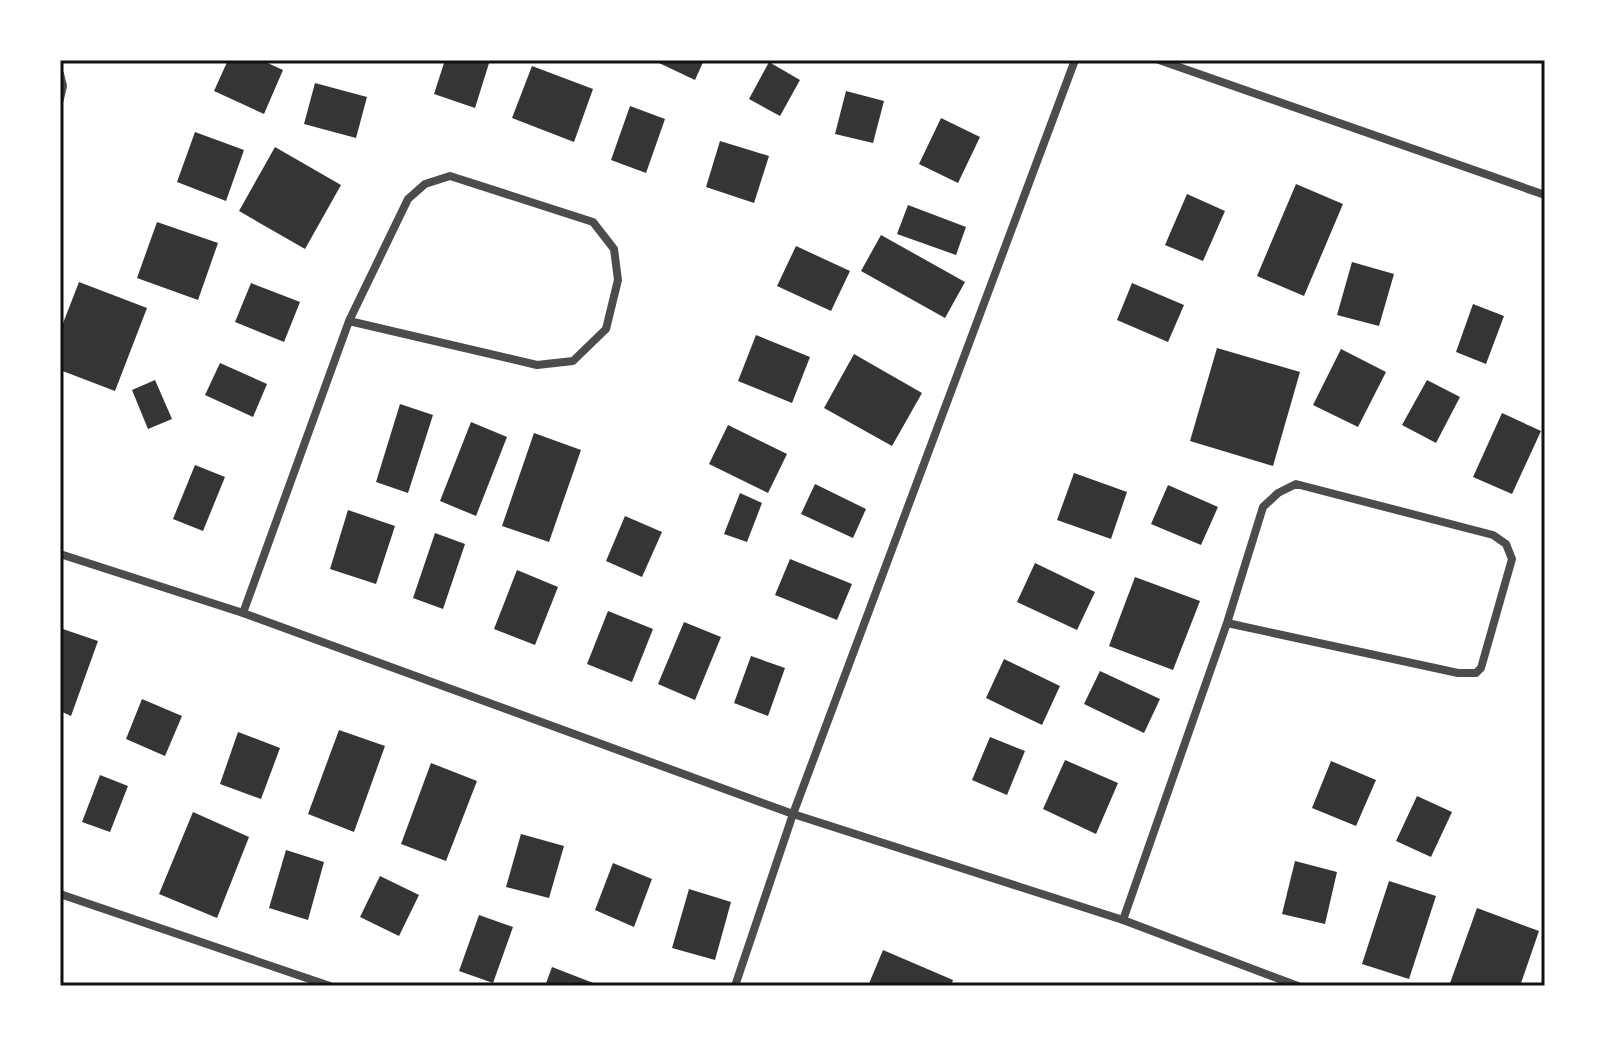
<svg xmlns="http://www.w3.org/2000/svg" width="1605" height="1046" font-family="Commissioner,sans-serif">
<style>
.building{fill:#353535}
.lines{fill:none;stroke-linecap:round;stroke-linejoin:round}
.minor{stroke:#4c4c4c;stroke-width:8}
.neatline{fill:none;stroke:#111;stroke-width:3}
</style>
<rect width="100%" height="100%" fill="#fff"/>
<g class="building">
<path d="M 228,60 L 261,60 L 283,70 L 264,114 L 214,91 Z"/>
<path d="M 445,60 L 490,60 L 475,108 L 434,94 Z"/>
<path d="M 660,60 L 704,60 L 695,80 L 659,63 Z"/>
<path d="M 769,62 L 800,80 L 780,116 L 749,99 Z"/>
<path d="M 532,66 L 593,89 L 574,142 L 512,118 Z"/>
<path d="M 315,83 L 367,97 L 356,138 L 304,124 Z"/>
<path d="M 846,91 L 884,101 L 873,143 L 835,134 Z"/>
<path d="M 630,106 L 665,119 L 646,173 L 611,160 Z"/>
<path d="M 941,118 L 980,137 L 958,183 L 919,164 Z"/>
<path d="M 195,132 L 244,150 L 226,201 L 177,182 Z"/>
<path d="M 720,141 L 769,156 L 754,203 L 706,187 Z"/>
<path d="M 275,147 L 341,185 L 305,249 L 239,211 Z"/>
<path d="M 1296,184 L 1343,204 L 1304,296 L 1257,276 Z"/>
<path d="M 1187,194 L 1225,211 L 1203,261 L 1165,245 Z"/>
<path d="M 908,205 L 966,227 L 956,255 L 897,234 Z"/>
<path d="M 157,222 L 218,243 L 198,300 L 137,278 Z"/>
<path d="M 881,235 L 965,282 L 945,318 L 861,271 Z"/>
<path d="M 796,246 L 850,271 L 831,311 L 777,286 Z"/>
<path d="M 1352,262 L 1394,274 L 1379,326 L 1337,315 Z"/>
<path d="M 79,282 L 147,308 L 115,391 L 60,370 L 60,331 Z"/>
<path d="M 251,283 L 300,302 L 284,342 L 235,322 Z"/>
<path d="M 1132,283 L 1184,305 L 1168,342 L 1117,320 Z"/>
<path d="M 1473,304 L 1504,316 L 1486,364 L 1456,352 Z"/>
<path d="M 756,335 L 810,357 L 792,403 L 738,381 Z"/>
<path d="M 1217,348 L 1300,372 L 1273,466 L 1190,441 Z"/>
<path d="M 1341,349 L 1386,372 L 1358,427 L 1313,405 Z"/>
<path d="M 854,354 L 922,393 L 892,446 L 824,408 Z"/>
<path d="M 220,363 L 267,384 L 253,417 L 205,395 Z"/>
<path d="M 155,380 L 172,419 L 148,429 L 132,390 Z"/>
<path d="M 1427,380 L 1460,397 L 1436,443 L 1402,425 Z"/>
<path d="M 400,404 L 433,415 L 408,493 L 376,482 Z"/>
<path d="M 1502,413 L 1541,431 L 1512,494 L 1473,477 Z"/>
<path d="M 471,422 L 507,437 L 476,516 L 440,501 Z"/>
<path d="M 728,425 L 787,454 L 768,493 L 709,464 Z"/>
<path d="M 534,433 L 581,450 L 549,542 L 502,526 Z"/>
<path d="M 195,465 L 225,477 L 203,531 L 173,519 Z"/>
<path d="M 1074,473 L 1127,492 L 1111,539 L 1057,520 Z"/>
<path d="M 815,484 L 866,509 L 853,538 L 801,514 Z"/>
<path d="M 1168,485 L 1218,507 L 1201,545 L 1151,524 Z"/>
<path d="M 740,493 L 762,503 L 747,542 L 724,534 Z"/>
<path d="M 348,510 L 395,526 L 376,584 L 330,569 Z"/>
<path d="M 625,516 L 662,532 L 642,577 L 606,561 Z"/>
<path d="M 435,533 L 465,544 L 443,609 L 413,598 Z"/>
<path d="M 790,559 L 852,584 L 837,620 L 775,595 Z"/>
<path d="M 1035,563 L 1095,592 L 1077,630 L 1017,602 Z"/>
<path d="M 517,570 L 558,587 L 535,645 L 494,629 Z"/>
<path d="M 1135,577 L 1200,601 L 1173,670 L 1109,646 Z"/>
<path d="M 608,611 L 653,629 L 632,682 L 587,664 Z"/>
<path d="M 684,622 L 721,637 L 695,700 L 658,684 Z"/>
<path d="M 60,628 L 98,641 L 71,716 L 60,711 Z"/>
<path d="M 751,656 L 785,668 L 768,716 L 734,703 Z"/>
<path d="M 1004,659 L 1060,686 L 1042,725 L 986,698 Z"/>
<path d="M 1100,671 L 1160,699 L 1144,733 L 1084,704 Z"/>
<path d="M 142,699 L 182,716 L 165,756 L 126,739 Z"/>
<path d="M 339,730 L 385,746 L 354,832 L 308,814 Z"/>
<path d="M 238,732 L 280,748 L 261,799 L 220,784 Z"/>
<path d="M 990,737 L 1025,751 L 1007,795 L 972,780 Z"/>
<path d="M 1065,760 L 1118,783 L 1096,834 L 1043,809 Z"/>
<path d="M 1331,761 L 1376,780 L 1356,826 L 1312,808 Z"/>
<path d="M 431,763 L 477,781 L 446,861 L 401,844 Z"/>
<path d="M 100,775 L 128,786 L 110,832 L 82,822 Z"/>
<path d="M 1417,796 L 1452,812 L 1431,857 L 1396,841 Z"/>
<path d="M 193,812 L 249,837 L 217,918 L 159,894 Z"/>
<path d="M 521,834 L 564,846 L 549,898 L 506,887 Z"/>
<path d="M 286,850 L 324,862 L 308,920 L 269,908 Z"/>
<path d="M 1295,861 L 1337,872 L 1325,924 L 1282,914 Z"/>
<path d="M 613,863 L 652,879 L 634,927 L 595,910 Z"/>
<path d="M 380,876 L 419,895 L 399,936 L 360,917 Z"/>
<path d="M 1389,881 L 1436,896 L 1409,979 L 1362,964 Z"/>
<path d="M 689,889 L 731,902 L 715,960 L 672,948 Z"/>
<path d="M 1477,908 L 1539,931 L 1520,986 L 1449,986 Z"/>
<path d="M 479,915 L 513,927 L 493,983 L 459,971 Z"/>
<path d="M 883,950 L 953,980 L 951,986 L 868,986 Z"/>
<path d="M 552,967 L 601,986 L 545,986 Z"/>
</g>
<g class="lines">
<g class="minor">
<path d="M 1159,60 L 1545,195"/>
<path d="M 60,74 L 63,86 L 60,99"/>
<path d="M 60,554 L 243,613 L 793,814 L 1123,920 L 1298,986"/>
<path d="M 243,613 L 349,321 L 408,199 L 425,184 L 450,176 L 593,222 L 614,249 L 618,280 L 606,329 L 573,361 L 537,365 L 349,321"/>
<path d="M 60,894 L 330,986"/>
<path d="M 1123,920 L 1227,623 L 1263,507 L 1278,493 L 1296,484 L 1493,535 L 1506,544 L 1512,559 L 1481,668 L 1476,673 L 1458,673 L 1227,623"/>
<path d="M 735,986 L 793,814 L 1075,60"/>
</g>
</g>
<rect width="1605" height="1046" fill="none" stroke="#ffffff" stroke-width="124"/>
<rect x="62" y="62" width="1481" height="922" class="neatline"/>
</svg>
